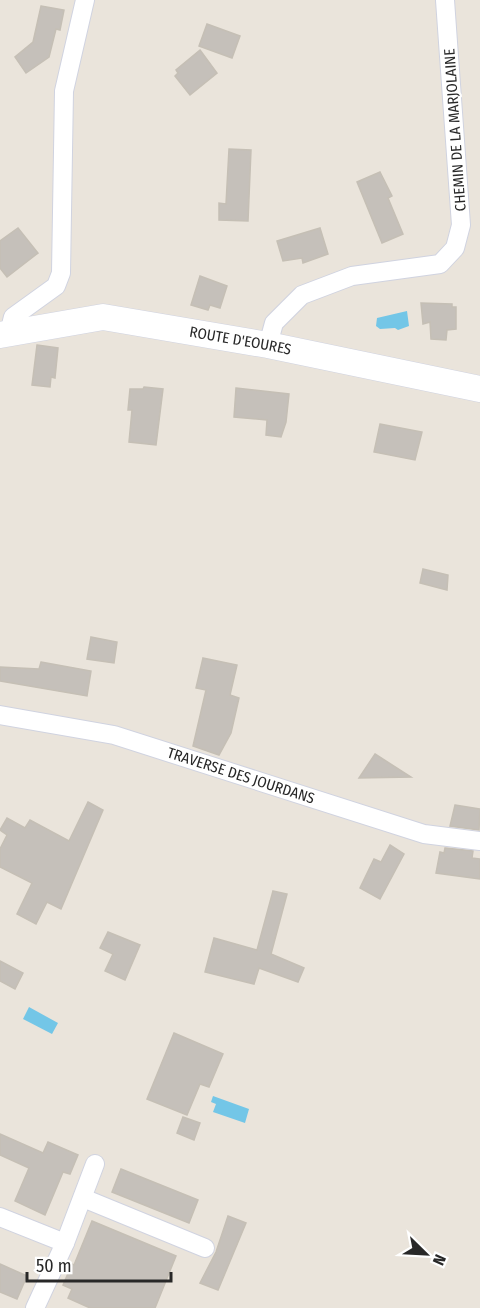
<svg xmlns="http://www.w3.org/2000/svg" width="480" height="1308" font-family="'Fira Sans Condensed',sans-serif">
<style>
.water{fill:#73c6e7}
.building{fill:#c5c0ba;stroke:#c5bfb5;stroke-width:1.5}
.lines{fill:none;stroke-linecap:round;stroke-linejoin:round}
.street-casing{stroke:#d0d3e0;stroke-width:20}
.secondary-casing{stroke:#d0d3e0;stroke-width:27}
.street{stroke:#fff;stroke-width:18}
.secondary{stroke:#fff;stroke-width:26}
.labels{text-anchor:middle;stroke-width:4.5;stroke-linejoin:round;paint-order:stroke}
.street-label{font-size:15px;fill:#282828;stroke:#fff}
</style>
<rect width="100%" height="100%" fill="#eae4db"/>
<g class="water">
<path d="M 407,311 L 409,326 L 398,330 L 395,328 L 380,329 L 376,326 L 377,318 Z"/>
<path d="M 29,1007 L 58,1023 L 52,1034 L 23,1019 Z"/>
<path d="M 213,1096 L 249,1109 L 245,1123 L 213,1112 L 216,1104 L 211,1102 Z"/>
</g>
<g class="building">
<path d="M 41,6 L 64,10 L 60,30 L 56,29 L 49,57 L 26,73 L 15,57 L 33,42 Z"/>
<path d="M 207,24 L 240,36 L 232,58 L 199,46 Z"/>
<path d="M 200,50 L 217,73 L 190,95 L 175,76 L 178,73 L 176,70 Z"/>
<path d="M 229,149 L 251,150 L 248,221 L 219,220 L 219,203 L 226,204 Z"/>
<path d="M 380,172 L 392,196 L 388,198 L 403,234 L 382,243 L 357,182 Z"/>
<path d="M 18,228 L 38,253 L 7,277 L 0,268 L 0,241 Z"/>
<path d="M 320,228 L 328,254 L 303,263 L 302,258 L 283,261 L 277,241 Z"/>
<path d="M 200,276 L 227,286 L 220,308 L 210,305 L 208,310 L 191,305 Z"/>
<path d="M 421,303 L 452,304 L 452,307 L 456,307 L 456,329 L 447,330 L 446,340 L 431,339 L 430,322 L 423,324 Z"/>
<path d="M 37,345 L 58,348 L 55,378 L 51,377 L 50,387 L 32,385 Z"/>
<path d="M 144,387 L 163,389 L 156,445 L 129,442 L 132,410 L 128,410 L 130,389 L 143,389 Z"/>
<path d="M 236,388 L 289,394 L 286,422 L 281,437 L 266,435 L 267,420 L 234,417 Z"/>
<path d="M 380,424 L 422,432 L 415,460 L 374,452 Z"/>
<path d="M 423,569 L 448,575 L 447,590 L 420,583 Z"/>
<path d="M 91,637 L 117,642 L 114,663 L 87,659 Z"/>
<path d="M 203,658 L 237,665 L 230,695 L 239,698 L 231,733 L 219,755 L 193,746 L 206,690 L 196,688 Z"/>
<path d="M 41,662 L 91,671 L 87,696 L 0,681 L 0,667 L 39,669 Z"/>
<path d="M 375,754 L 411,777 L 359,778 Z"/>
<path d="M 88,802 L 103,810 L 61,909 L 47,902 L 36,924 L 17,914 L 32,883 L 0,867 L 0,849 L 7,835 L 0,830 L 7,818 L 25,828 L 30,820 L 69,841 Z"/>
<path d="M 455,805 L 480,809 L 479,830 L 450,826 Z"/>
<path d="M 390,845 L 404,854 L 380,899 L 360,888 L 374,859 L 381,862 Z"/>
<path d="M 445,848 L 473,851 L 472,858 L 480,859 L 480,879 L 436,873 L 440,852 L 444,853 Z"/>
<path d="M 273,891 L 287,894 L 271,954 L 304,968 L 298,982 L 259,968 L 254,984 L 205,972 L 214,938 L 257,950 Z"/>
<path d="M 108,932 L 140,945 L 125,980 L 105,971 L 113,954 L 100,948 Z"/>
<path d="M 0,961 L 23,973 L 15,989 L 0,981 Z"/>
<path d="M 174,1033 L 223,1054 L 209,1087 L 200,1084 L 187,1115 L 147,1099 Z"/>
<path d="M 183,1117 L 200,1123 L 194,1140 L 177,1133 Z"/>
<path d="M 0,1134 L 43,1153 L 48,1142 L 78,1155 L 70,1174 L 63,1172 L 45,1215 L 15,1201 L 29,1168 L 0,1155 Z"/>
<path d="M 121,1169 L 198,1200 L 189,1223 L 112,1192 Z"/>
<path d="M 228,1216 L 246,1223 L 218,1290 L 200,1283 L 216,1252 Z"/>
<path d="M 92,1221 L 176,1256 L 155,1308 L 90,1308 L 68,1298 L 72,1289 L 63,1285 L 72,1264 L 74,1265 Z"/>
<path d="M 0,1264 L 27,1276 L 17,1299 L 0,1292 Z"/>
</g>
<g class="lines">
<g class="street-casing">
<g id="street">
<path d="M 9,333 L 13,317 L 56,286 L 61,273 L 64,91 L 85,0"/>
<path d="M 268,345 L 274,323 L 302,295 L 352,276 L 440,264 L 455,248 L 461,225 L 445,0"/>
<path id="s1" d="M 0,715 L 114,735 L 424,834 L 480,841"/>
<path d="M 83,1198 L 205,1248"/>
<path d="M 0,1217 L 65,1243"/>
<path d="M 35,1308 L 65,1243 L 95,1164"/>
</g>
</g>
<g class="secondary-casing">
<g id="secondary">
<path id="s2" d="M 0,335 L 103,317 L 268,345 L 480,389"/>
</g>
</g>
<use href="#street" class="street"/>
<use href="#secondary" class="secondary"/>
</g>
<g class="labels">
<g class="street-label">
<text transform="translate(455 130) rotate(-94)" y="5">CHEMIN DE LA MARJOLAINE</text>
<text dy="5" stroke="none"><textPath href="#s2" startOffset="244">ROUTE D'EOURES</textPath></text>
<text dy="5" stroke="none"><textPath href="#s1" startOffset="249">TRAVERSE DES JOURDANS</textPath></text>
</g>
</g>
<g transform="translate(426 1254) rotate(114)" stroke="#ffffff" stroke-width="4.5" paint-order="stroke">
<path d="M0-4.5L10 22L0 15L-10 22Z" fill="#282828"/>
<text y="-9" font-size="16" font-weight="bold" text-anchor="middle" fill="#282828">N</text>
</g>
<path d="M27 1272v9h144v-9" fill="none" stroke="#282828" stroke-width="3"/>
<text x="36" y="1272" font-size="18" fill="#282828" stroke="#ffffff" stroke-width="4.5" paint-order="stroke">50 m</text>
</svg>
